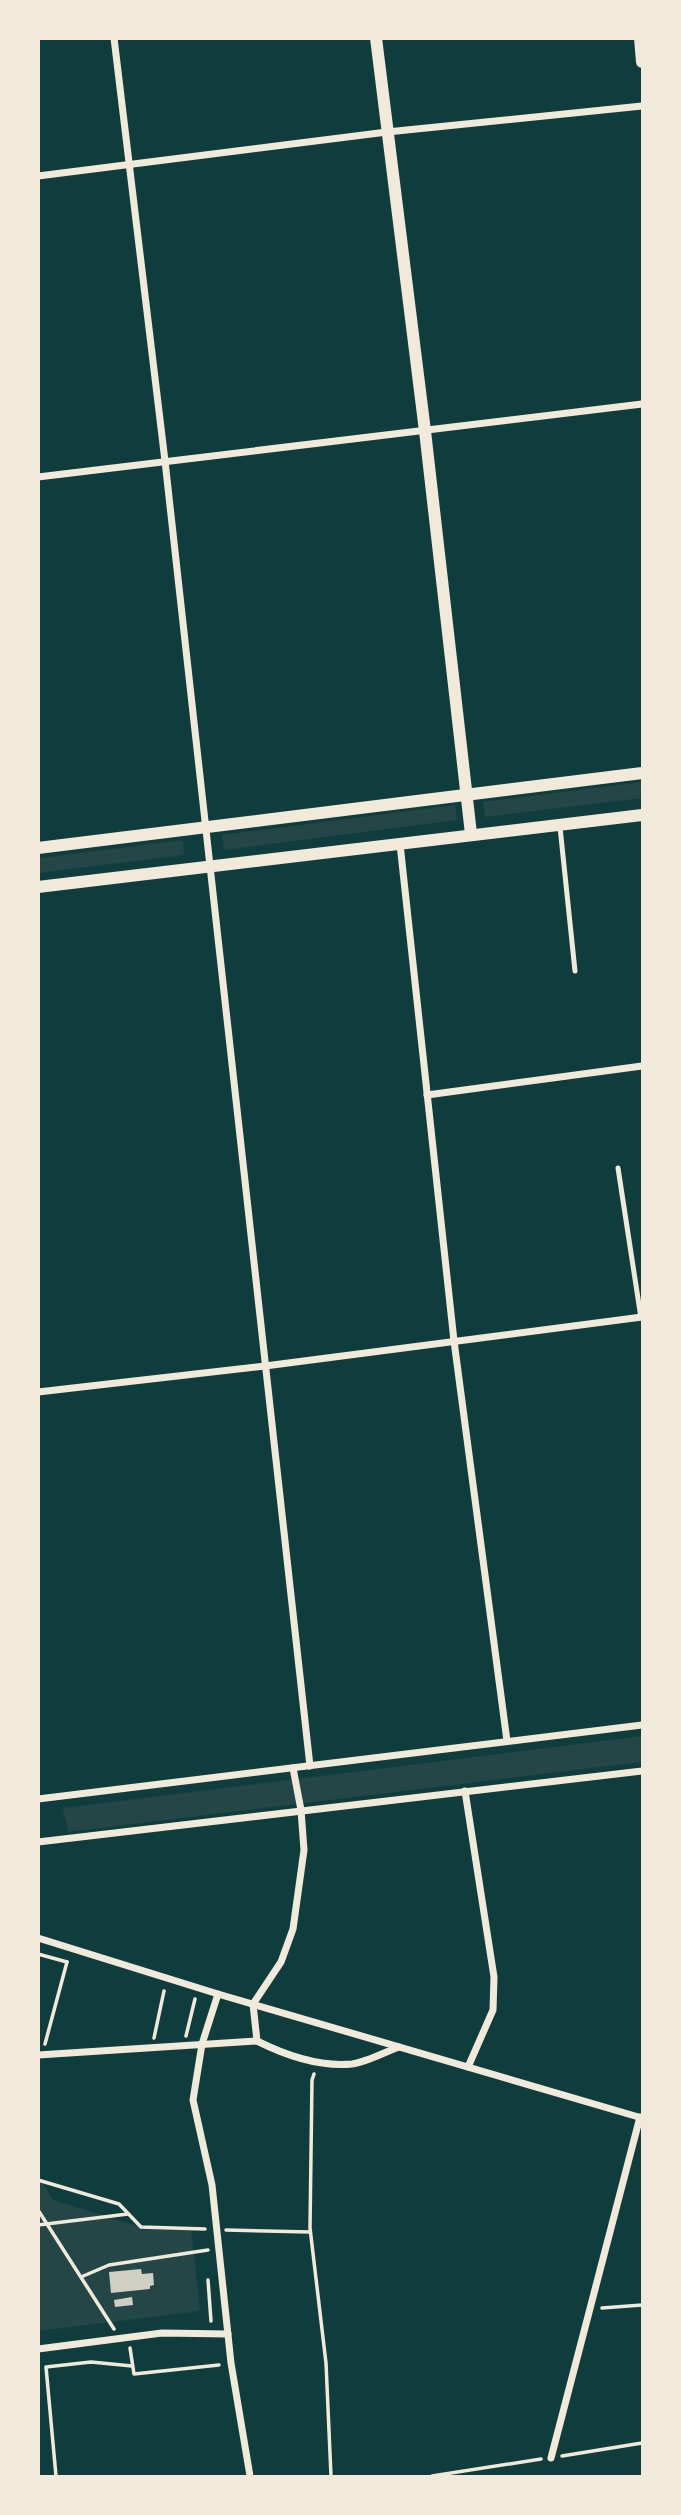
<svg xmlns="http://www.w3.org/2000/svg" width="681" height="2515" font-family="'Zilla Slab',serif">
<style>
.green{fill:#244646}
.building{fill:#cfcfc3}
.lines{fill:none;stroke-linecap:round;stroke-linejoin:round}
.path{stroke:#f1e9da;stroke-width:3.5}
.service{stroke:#f1e9da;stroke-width:5}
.minor{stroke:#f1e9da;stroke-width:7}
.tertiary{stroke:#f1e9da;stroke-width:12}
</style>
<rect width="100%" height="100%" fill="#0f3d3e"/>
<g class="green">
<path d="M 642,782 L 642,798 L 485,817 L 483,802 Z"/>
<path d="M 455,805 L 457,820 L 224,850 L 222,835 Z"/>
<path d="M 183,840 L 184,855 L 39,873 L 39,858 Z"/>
<path d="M 642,1736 L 642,1762 L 68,1832 L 63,1808 Z"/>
<path d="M 38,2175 L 53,2200 L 134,2225 L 191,2229 L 200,2311 L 39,2331 Z"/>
</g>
<g class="building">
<path d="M 141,2269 L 142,2274 L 153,2273 L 154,2285 L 150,2286 L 150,2289 L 111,2293 L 109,2272 Z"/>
<path d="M 132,2297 L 133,2305 L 115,2307 L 114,2300 Z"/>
</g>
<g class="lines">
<g class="path">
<path d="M 38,1954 L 67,1962"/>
<path d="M 186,2036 L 195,1999"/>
<path d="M 154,2038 L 164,1991"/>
<path d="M 45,2044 L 67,1962"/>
<path d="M 314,2074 L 312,2080 L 310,2228 L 326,2363 L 331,2476"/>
<path d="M 38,2180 L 119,2204 L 141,2227 L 205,2229"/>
<path d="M 38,2210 L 114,2329"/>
<path d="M 38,2225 L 128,2214"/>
<path d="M 226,2230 L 310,2232"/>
<path d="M 81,2277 L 109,2265 L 208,2250"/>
<path d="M 208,2280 L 211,2321"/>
<path d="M 602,2308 L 642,2305"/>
<path d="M 130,2348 L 134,2374 L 219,2365"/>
<path d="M 562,2456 L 642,2443"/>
<path d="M 56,2476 L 46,2367 L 91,2362 L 132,2366"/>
<path d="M 432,2476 L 541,2459"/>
</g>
<g class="service">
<path d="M 560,827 L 575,971"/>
<path d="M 618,1168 L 641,1318"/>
</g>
<g class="minor">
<path d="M 114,38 L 165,461 L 310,1766"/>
<path d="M 38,176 L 387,132 L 642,106"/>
<path d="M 38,477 L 642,404"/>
<path d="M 400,844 L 454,1341 L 507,1741"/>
<path d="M 427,1095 L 642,1066"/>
<path d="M 38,1392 L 265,1366 L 642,1317"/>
<path d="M 465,1791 L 494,1977 L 493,2010 L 468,2067"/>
<path d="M 38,1799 L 642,1725"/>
<path d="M 38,1842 L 642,1771"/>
<path d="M 38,1938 L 218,1994 L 642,2118"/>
<path d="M 218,1994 L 202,2044 L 193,2100 L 212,2185 L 231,2363 L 250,2476"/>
<path d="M 257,2041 C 285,2055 320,2067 352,2064 C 367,2062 385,2052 399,2047"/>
<path d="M 38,2055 L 257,2041 L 253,2004 L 281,1962 L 293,1929 L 304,1850 L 301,1810 L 293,1768"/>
<path d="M 38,2349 L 162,2333 L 228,2334"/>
<path d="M 551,2458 L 640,2117"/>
</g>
<g class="tertiary">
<path d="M 376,38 L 425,431 L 471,834"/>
<path d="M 640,38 L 642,62"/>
<path d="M 38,848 L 642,773"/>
<path d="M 38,887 L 642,815"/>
</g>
</g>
<rect width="681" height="2515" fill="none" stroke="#f1e9da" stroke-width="80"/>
</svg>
